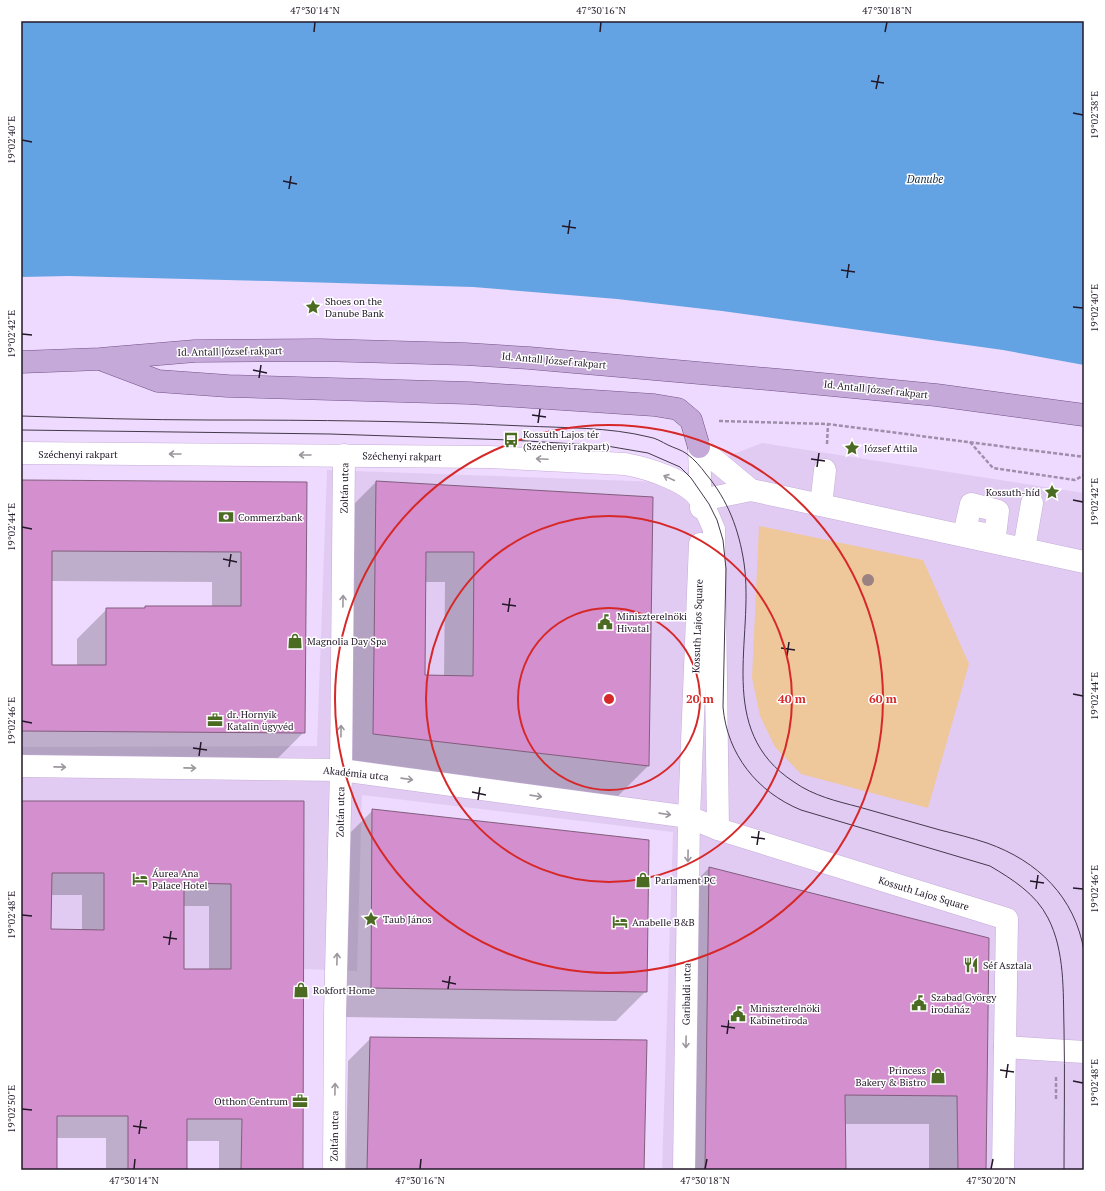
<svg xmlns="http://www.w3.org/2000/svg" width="1105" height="1191" font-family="'PT Serif',serif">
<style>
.built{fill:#e1cbf3}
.green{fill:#eec79b}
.water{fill:#64a3e3}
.shadow{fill:#0003;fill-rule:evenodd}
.building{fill:#d490ce;stroke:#815d7d;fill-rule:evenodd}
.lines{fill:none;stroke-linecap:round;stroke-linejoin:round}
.minor-casing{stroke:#c4acd7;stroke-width:23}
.major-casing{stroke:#73528a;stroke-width:23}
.path{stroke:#9e8eaa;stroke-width:2.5;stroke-dasharray:4 2;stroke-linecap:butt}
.minor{stroke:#fff;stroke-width:22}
.major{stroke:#c5aad9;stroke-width:22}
.tram{stroke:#45394c;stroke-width:1}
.tree{fill:#998281}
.oneway{stroke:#9c979e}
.ticks{fill:none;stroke:#221828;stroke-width:1.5}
.ring{fill:none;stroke:#d62828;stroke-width:2}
.labels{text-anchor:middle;stroke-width:3;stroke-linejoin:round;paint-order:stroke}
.poi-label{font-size:10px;fill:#221828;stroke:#fff;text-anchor:start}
.street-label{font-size:10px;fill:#221828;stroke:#fff}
.water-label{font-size:11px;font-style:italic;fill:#102b45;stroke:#fff}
.centre{fill:#d62828;stroke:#fff;stroke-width:2}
.ring-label{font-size:12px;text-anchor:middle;font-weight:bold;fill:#d62828;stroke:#fff;stroke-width:3;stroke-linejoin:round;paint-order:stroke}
.neatline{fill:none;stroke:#221828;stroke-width:1.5}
.ticks-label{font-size:10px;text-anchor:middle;fill:#221828}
</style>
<rect width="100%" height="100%" fill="#eedafe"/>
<path class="built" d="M 762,443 L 1084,493 L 1084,1170 L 662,1170 L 673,832 L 362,795 L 357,971 L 303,969 L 184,969 L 21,1080 L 21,747 L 317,746 L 327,470 L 662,482 Z"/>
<path class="green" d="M 759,526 L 923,560 L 969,664 L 928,808 L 801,774 L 775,747 L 760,716 L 752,678 Z"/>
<path class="water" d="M 21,21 L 1084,21 L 1084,365 L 1003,350 L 722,311 L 617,299 L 473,287 L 269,281 L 69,276 L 21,277 Z"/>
<g class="shadow">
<path d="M 21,481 L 306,483 L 304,732 L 274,762 L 21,761 ZM 51,581 L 212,582 L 212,607 L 145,607 L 143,609 L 107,609 L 77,639 L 77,666 L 51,666 Z"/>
<path d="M 376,482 L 652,498 L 648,766 L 618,796 L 344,764 L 346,512 ZM 425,582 L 445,582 L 444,677 L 424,676 Z"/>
<path d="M 21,802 L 303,802 L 302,1170 L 219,1170 L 219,1141 L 186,1141 L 186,1170 L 21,1170 ZM 50,895 L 82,895 L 82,931 L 50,930 ZM 183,906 L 209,906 L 209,970 L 183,970 ZM 56,1138 L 106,1138 L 106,1168 L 56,1168 Z"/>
<path d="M 373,810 L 646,991 L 616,1021 L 341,1017 L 343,840 Z"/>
<path d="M 709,868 L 988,939 L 985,1170 L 929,1170 L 929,1124 L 844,1124 L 845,1170 L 676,1170 L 680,897 Z"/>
<path d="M 371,1038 L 644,1170 L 346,1170 L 348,1061 Z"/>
</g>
<g class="building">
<path d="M 21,480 L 307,482 L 305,733 L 21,731 ZM 52,551 L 241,552 L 241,606 L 145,606 L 145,608 L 106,608 L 106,665 L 52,665 Z"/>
<path d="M 376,481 L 653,497 L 649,766 L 373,734 ZM 426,552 L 474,552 L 473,676 L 425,675 Z"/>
<path d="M 21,801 L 304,801 L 303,1170 L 241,1170 L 242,1119 L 187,1119 L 187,1170 L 128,1170 L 128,1116 L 57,1116 L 57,1170 L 21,1170 ZM 52,873 L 104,873 L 104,930 L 51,929 ZM 184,883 L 231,884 L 231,969 L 184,969 Z"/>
<path d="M 372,809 L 649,840 L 647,992 L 371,988 Z"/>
<path d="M 709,867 L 989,938 L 986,1170 L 958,1170 L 957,1096 L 845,1095 L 846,1170 L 705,1170 Z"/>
<path d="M 370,1037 L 647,1040 L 644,1170 L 367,1170 Z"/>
</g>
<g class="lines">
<g class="minor-casing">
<g id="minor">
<path d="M 699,447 L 701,508"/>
<path d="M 699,447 L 751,490 L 1084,562"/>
<path d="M 21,453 L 489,457 L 625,464 C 647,468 690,481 701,501 C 706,510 710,520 714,529 L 718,829"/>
<path d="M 701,500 L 751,490"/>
<path d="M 971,504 L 998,511 L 995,536 L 965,530 Z"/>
<path d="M 821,505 L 825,470"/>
<path d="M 1024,549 L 1032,503"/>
<path d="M 21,766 L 341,770 L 689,817 L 718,829 L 1007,919 L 1003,1170"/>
<path d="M 1005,1047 L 1084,1052"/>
<path d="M 334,1170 L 335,1014 L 341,770 L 344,455"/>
<path d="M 684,1170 L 689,817 L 700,544"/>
</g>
</g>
<g class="major-casing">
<g id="major">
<path d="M 105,361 L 158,381 L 228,386 L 469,393 L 654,405 L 678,409 L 691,420 L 699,447"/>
<path d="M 21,362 L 100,359 L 195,351 L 319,350 L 465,354 L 529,358 L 790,381 L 936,395 L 1084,415"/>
</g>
</g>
<g class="path">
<path d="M 719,421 L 828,424 L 1084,457"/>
<path d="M 970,442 L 993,468 L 1075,480 L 1084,475"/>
<path d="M 827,444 L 828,424"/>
<path d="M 1056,1077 L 1056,1100"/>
</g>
<use href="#minor" class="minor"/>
<use href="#major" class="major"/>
<g class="tram">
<path d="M 21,416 C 84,418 147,420 210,420 C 314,420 419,421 524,426 C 565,428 609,427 649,437 C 656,438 662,442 668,445 C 674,448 682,450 687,454 C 694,459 701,467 706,474 C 728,500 739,530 744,563 C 755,639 714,730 794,782 C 814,796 836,801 859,807 C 886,815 913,822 940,830 C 956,834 972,838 987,843 C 1038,861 1075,897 1084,951"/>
<path d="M 21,430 L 330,434 L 511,440 L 607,446 L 648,453 L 680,467 L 691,478 L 709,504 L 717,520 L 723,540 L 726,569 L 723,707 C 727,754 757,792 801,810 L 990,866 C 1012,879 1036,894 1048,918 C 1065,951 1063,991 1064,1028 C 1065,1075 1064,1123 1064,1170"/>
</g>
</g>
<circle class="tree" cx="868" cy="580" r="6"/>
<defs><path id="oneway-shaft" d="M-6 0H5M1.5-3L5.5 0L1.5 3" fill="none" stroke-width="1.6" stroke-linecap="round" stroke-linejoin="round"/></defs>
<g class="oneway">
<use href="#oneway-shaft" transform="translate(175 454) rotate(-180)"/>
<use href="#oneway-shaft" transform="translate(305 455) rotate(-180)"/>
<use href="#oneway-shaft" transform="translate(542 459) rotate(-177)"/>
<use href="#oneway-shaft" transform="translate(669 478) rotate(-155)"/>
<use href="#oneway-shaft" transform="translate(343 601) rotate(-89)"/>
<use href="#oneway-shaft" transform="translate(341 731) rotate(-89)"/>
<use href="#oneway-shaft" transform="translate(60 767) rotate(1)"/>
<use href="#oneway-shaft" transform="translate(190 768) rotate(1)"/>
<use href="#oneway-shaft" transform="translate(407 779) rotate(8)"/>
<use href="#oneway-shaft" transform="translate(536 796) rotate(8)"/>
<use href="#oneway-shaft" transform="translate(665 814) rotate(8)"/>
<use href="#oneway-shaft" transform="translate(688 856) rotate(91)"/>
<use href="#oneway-shaft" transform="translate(337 959) rotate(-89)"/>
<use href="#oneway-shaft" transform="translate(686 1042) rotate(91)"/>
<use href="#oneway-shaft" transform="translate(335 1089) rotate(-89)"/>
</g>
<path class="ticks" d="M 314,32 L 315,22M 600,32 L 601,22M 885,32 L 887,22M 871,81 L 884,83M 876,89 L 879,75M 1073,113 L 1083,115M 22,140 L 32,142M 283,181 L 297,184M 289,189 L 291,176M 562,226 L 576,228M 568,234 L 570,220M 841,270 L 855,272M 847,278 L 849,264M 1073,307 L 1083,308M 22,334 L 32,335M 253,370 L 267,373M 259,378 L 261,365M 532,415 L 546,417M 538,423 L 540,409M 811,459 L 825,461M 817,467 L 819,453M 1073,500 L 1083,502M 22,527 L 32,529M 223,559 L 237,562M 229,567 L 231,554M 502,604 L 516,606M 508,612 L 510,598M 781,648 L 795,650M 787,656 L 789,642M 1073,694 L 1083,696M 22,721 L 32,723M 193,748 L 207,750M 199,756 L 201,742M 472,792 L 486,795M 478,800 L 480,787M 751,837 L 765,839M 757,845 L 759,831M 1030,881 L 1044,883M 1073,888 L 1083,889M 1036,889 L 1038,875M 22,915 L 32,916M 163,937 L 177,939M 169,945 L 171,931M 442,981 L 456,984M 448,989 L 450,976M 721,1026 L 735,1028M 727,1034 L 729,1020M 1000,1070 L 1014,1072M 1006,1078 L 1008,1064M 1073,1081 L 1083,1083M 22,1109 L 32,1110M 133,1126 L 147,1128M 139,1134 L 141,1120M 134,1169 L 135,1159M 420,1169 L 421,1159M 705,1169 L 707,1159M 991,1169 L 993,1159"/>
<g class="ring">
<circle cx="609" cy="699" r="91"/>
<circle cx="609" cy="699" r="183"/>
<circle cx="609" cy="699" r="274"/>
</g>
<defs>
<g id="sight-bare" transform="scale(1.2)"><path d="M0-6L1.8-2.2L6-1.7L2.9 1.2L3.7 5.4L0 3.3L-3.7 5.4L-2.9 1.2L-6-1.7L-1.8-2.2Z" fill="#4a6b21" stroke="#fff" stroke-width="2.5" paint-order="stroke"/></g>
<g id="bus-bare" transform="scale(1.2)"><path d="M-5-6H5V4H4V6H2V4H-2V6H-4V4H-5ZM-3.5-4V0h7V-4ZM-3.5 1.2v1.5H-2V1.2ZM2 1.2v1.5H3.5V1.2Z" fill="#4a6b21" stroke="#fff" stroke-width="2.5" paint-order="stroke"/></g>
<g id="bank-bare" transform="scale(1.2)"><path d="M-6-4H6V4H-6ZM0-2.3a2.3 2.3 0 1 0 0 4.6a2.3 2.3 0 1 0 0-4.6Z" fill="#4a6b21" stroke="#fff" stroke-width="2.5" paint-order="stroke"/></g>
<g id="civic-bare" transform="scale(1.2)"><path d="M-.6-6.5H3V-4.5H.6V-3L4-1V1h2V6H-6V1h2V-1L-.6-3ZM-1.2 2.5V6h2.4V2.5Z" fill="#4a6b21" stroke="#fff" stroke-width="2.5" paint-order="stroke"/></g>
<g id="shop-bare" transform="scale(1.2)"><path d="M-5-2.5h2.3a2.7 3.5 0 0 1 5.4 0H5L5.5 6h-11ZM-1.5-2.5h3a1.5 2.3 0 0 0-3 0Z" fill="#4a6b21" stroke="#fff" stroke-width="2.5" paint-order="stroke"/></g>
<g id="office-bare" transform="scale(1.2)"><path d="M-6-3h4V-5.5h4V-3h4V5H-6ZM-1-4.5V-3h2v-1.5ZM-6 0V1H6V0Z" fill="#4a6b21" stroke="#fff" stroke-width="2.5" paint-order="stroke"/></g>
<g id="hotel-bare" transform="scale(1.2)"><path d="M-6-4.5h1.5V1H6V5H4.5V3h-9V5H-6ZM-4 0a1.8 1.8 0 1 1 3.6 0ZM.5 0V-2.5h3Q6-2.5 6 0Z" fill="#4a6b21" stroke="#fff" stroke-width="2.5" paint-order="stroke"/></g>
<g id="restaurant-bare" transform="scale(1.2)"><path d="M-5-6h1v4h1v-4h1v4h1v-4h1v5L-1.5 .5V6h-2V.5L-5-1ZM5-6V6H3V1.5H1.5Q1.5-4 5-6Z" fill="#4a6b21" stroke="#fff" stroke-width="2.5" paint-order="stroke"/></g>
</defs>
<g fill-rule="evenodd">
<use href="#sight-bare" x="313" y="307"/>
<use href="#bus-bare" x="511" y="440"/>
<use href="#sight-bare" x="852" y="448"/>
<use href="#sight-bare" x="1052" y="492"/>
<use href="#bank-bare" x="226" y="517"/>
<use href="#civic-bare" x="605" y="622"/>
<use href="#shop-bare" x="295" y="641"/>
<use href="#office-bare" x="215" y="720"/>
<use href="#hotel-bare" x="140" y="879"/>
<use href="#shop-bare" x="643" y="880"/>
<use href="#sight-bare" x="371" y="919"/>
<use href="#hotel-bare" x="620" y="922"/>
<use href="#restaurant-bare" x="971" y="965"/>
<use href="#shop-bare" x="301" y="990"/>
<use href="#civic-bare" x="919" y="1003"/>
<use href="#civic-bare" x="738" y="1014"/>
<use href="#shop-bare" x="938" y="1076"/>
<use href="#office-bare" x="300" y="1101"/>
</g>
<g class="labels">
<g class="poi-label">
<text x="325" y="305">Shoes on the<tspan x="325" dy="12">Danube Bank</tspan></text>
<text x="523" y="438">Kossuth Lajos tér<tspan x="523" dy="12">(Széchenyi rakpart)</tspan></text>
<text x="864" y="452">József Attila</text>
<text x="1040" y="496" text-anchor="end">Kossuth-híd</text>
<text x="238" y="521">Commerzbank</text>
<text x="617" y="620">Miniszterelnöki<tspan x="617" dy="12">Hivatal</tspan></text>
<text x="307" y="645">Magnolia Day Spa</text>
<text x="227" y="718">dr. Hornyik<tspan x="227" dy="12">Katalin ügyvéd</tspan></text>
<text x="152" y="877">Áurea Ana<tspan x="152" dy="12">Palace Hotel</tspan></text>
<text x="655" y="884">Parlament PC</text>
<text x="383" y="923">Taub János</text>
<text x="632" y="926">Anabelle B&amp;B</text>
<text x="983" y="969">Séf Asztala</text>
<text x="313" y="994">Rokfort Home</text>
<text x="931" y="1001">Szabad György<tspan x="931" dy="12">irodaház</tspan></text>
<text x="750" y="1012">Miniszterelnöki<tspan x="750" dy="12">Kabinetiroda</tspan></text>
<text x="926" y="1074" text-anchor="end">Princess<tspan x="926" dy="12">Bakery &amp; Bistro</tspan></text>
<text x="288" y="1105" text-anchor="end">Otthon Centrum</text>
</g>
<g class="street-label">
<text transform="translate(230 351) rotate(-1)" y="4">Id. Antall József rakpart</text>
<text transform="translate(554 360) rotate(5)" y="4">Id. Antall József rakpart</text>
<text transform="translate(876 389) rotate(6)" y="4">Id. Antall József rakpart</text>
<text x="78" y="458">Széchenyi rakpart</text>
<text transform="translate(402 456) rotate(1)" y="4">Széchenyi rakpart</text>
<text transform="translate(344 488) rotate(-89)" y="4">Zoltán utca</text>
<text transform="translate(697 626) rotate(-88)" y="4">Kossuth Lajos Square</text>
<text transform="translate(356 773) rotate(6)" y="4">Akadémia utca</text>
<text transform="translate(340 812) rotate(-89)" y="4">Zoltán utca</text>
<text transform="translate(924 893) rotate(17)" y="4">Kossuth Lajos Square</text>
<text transform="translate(686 994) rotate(-89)" y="4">Garibaldi utca</text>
<text transform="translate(334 1136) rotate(-89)" y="4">Zoltán utca</text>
</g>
<g class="water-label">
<text x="925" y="183">Danube</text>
</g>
</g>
<circle cx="609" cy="699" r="6" class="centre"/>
<g class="ring-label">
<text x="700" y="703">20 m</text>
<text x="792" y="703">40 m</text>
<text x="883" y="703">60 m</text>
</g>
<rect width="1105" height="1191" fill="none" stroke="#ffffff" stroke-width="44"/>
<rect x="22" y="22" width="1061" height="1147" class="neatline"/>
<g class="ticks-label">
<text x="315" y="14">47°30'14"N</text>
<text x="601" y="14">47°30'16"N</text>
<text x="887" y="14">47°30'18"N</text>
<text transform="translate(1094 115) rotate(-90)" y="4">19°02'38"E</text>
<text transform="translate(11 140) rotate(-90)" y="4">19°02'40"E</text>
<text transform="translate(1094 308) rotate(-90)" y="4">19°02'40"E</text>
<text transform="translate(11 334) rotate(-90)" y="4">19°02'42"E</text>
<text transform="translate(1094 502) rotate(-90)" y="4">19°02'42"E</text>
<text transform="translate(11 527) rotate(-90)" y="4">19°02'44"E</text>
<text transform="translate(1094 696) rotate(-90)" y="4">19°02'44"E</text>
<text transform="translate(11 721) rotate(-90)" y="4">19°02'46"E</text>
<text transform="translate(1094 889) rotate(-90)" y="4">19°02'46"E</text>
<text transform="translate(11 915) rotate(-90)" y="4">19°02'48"E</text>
<text transform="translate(1094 1083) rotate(-90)" y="4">19°02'48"E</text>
<text transform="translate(11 1109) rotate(-90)" y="4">19°02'50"E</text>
<text x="134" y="1184">47°30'14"N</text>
<text x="420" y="1184">47°30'16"N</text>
<text x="705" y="1184">47°30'18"N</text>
<text x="991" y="1184">47°30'20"N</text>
</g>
</svg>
